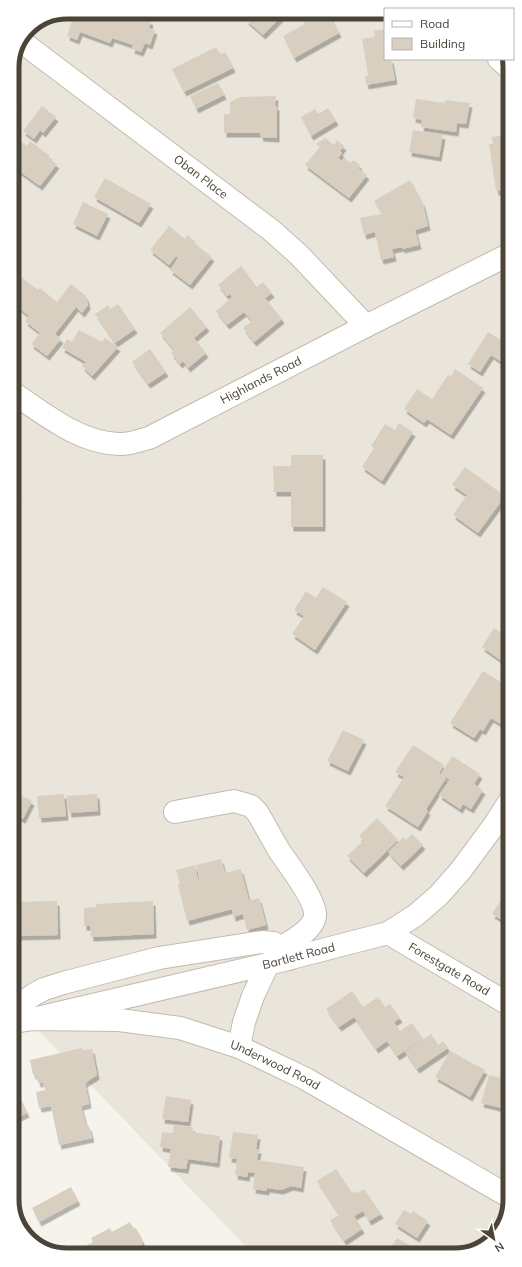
<svg xmlns="http://www.w3.org/2000/svg" width="522" height="1267" font-family="Mulish,sans-serif">
<style>
.residential{fill:#eae5da}
.water{fill:#a9d4f2}
.building{fill:#d8cfc1;filter:url(#shadow)}
.lines{fill:none;stroke-linecap:round;stroke-linejoin:round}
.minor-casing{stroke:#c2bbae;stroke-width:24}
.minor{stroke:#fff;stroke-width:22}
.labels{text-anchor:middle;stroke-width:3;stroke-linejoin:round;paint-order:stroke}
.street-label{font-size:12px;fill:#4b4439;stroke:#fff}
.rim{fill:none;stroke:#4b4439;stroke-width:5}
</style>
<defs>
<filter id="shadow"><feDropShadow dx="2.5" dy="4.5" stdDeviation="0" flood-color="#0004"/></filter>
</defs>
<rect width="100%" height="100%" fill="#f6f3ec"/>
<path class="residential" d="M 67,12 L 385,12 L 385,59 L 507,59 L 510,1200 L 499,1233 L 472,1252 L 253,1254 L 36,1028 L 14,1019 L 12,64 L 28,28 Z"/>
<path class="water" d="M 13,483 C 24,501 24,503 13,521 Z"/>
<g class="building">
<path d="M 94,12 L 115,12 L 140,21 L 142,17 L 151,21 L 149,28 L 155,30 L 150,45 L 145,43 L 141,52 L 132,49 L 133,45 L 112,38 L 110,43 L 80,32 L 77,40 L 67,36 L 74,15 L 82,18 L 84,13 L 93,16 Z"/>
<path d="M 254,12 L 278,12 L 282,16 L 263,35 L 246,20 Z"/>
<path d="M 301,12 L 330,12 L 332,17 L 331,18 L 339,33 L 294,58 L 283,36 L 305,24 L 299,13 Z"/>
<path d="M 385,29 L 385,59 L 391,59 L 395,80 L 366,85 L 365,76 L 368,75 L 362,39 L 375,37 L 374,31 Z"/>
<path d="M 216,47 L 220,54 L 225,52 L 233,68 L 184,92 L 172,69 Z"/>
<path d="M 218,83 L 224,95 L 196,109 L 190,96 Z"/>
<path d="M 276,96 L 275,106 L 277,106 L 277,138 L 261,137 L 260,133 L 224,133 L 224,114 L 230,114 L 230,102 L 240,97 Z"/>
<path d="M 12,97 L 19,101 L 12,113 Z"/>
<path d="M 416,99 L 445,103 L 445,100 L 470,103 L 466,124 L 457,123 L 456,132 L 421,127 L 422,120 L 413,118 Z"/>
<path d="M 42,106 L 56,117 L 43,133 L 40,130 L 34,139 L 23,131 Z"/>
<path d="M 328,108 L 336,121 L 311,136 L 301,117 L 315,109 L 318,114 Z"/>
<path d="M 413,130 L 443,135 L 439,157 L 409,152 Z"/>
<path d="M 507,135 L 507,189 L 496,191 L 489,144 L 493,144 L 492,137 Z"/>
<path d="M 325,138 L 334,145 L 337,140 L 344,146 L 340,151 L 342,153 L 338,158 L 342,161 L 344,158 L 351,163 L 353,160 L 360,165 L 358,168 L 367,175 L 349,198 L 305,165 L 320,147 L 316,144 Z"/>
<path d="M 18,139 L 27,146 L 30,141 L 50,156 L 48,158 L 57,164 L 40,186 L 12,166 L 12,147 Z"/>
<path d="M 105,178 L 151,204 L 139,223 L 94,197 Z"/>
<path d="M 410,180 L 423,204 L 428,226 L 415,230 L 419,245 L 402,249 L 402,247 L 392,249 L 394,257 L 381,260 L 375,232 L 364,235 L 360,218 L 382,214 L 374,201 Z"/>
<path d="M 83,202 L 108,214 L 97,236 L 73,224 Z"/>
<path d="M 169,226 L 185,239 L 187,235 L 196,242 L 194,243 L 212,257 L 190,285 L 170,270 L 178,258 L 176,256 L 169,265 L 150,250 Z"/>
<path d="M 241,266 L 257,287 L 263,282 L 272,293 L 265,298 L 282,319 L 254,342 L 243,328 L 252,321 L 244,312 L 227,325 L 216,311 L 232,297 L 230,294 L 227,296 L 218,285 Z"/>
<path d="M 20,276 L 38,290 L 40,288 L 57,302 L 71,284 L 86,296 L 88,305 L 82,313 L 76,307 L 55,334 L 61,339 L 47,356 L 31,344 L 40,333 L 25,321 L 29,316 L 13,303 L 13,285 Z"/>
<path d="M 118,304 L 135,329 L 115,343 L 95,314 L 108,305 L 110,309 Z"/>
<path d="M 190,307 L 207,327 L 194,338 L 206,353 L 188,368 L 183,361 L 180,364 L 171,353 L 174,350 L 160,333 Z"/>
<path d="M 79,330 L 102,342 L 105,338 L 118,347 L 92,376 L 82,366 L 86,362 L 62,348 L 67,339 L 72,342 Z"/>
<path d="M 488,332 L 503,341 L 508,333 L 508,366 L 491,355 L 480,372 L 468,364 Z"/>
<path d="M 150,349 L 166,372 L 148,384 L 132,362 Z"/>
<path d="M 455,369 L 483,388 L 451,435 L 427,419 L 424,423 L 404,409 L 417,389 L 432,399 L 448,375 L 451,376 Z"/>
<path d="M 399,423 L 413,432 L 382,481 L 362,467 L 374,448 L 371,446 L 385,424 L 395,430 Z"/>
<path d="M 291,455 L 323,455 L 323,527 L 291,527 L 291,492 L 274,492 L 273,466 L 291,466 Z"/>
<path d="M 465,467 L 505,496 L 478,533 L 453,515 L 467,495 L 452,485 Z"/>
<path d="M 323,587 L 347,602 L 315,650 L 292,634 L 304,616 L 294,610 L 306,591 L 316,598 Z"/>
<path d="M 508,598 L 509,612 L 502,607 Z"/>
<path d="M 494,628 L 509,638 L 509,666 L 482,647 Z"/>
<path d="M 483,671 L 509,687 L 509,718 L 504,726 L 491,718 L 483,731 L 480,729 L 474,738 L 450,723 Z"/>
<path d="M 343,730 L 364,740 L 348,771 L 327,761 Z"/>
<path d="M 413,745 L 444,765 L 439,773 L 446,778 L 426,809 L 428,811 L 418,827 L 385,806 L 404,777 L 395,772 Z"/>
<path d="M 452,756 L 480,774 L 474,784 L 483,790 L 471,809 L 463,804 L 460,809 L 439,795 L 450,780 L 441,774 Z"/>
<path d="M 14,792 L 32,801 L 23,819 L 14,815 Z"/>
<path d="M 64,794 L 66,816 L 39,818 L 37,796 Z"/>
<path d="M 97,794 L 98,811 L 69,813 L 67,796 Z"/>
<path d="M 377,818 L 398,840 L 364,873 L 347,856 L 364,840 L 359,836 Z"/>
<path d="M 412,834 L 423,845 L 401,866 L 388,852 L 404,837 L 406,840 Z"/>
<path d="M 221,859 L 225,873 L 241,869 L 249,901 L 259,898 L 266,925 L 247,930 L 243,914 L 233,917 L 232,909 L 187,921 L 178,885 L 180,884 L 176,870 L 195,865 L 198,880 L 200,879 L 196,865 Z"/>
<path d="M 503,897 L 509,901 L 509,940 L 502,936 L 509,924 L 492,914 Z"/>
<path d="M 57,901 L 58,935 L 14,936 L 14,902 Z"/>
<path d="M 153,901 L 154,934 L 91,937 L 90,926 L 84,926 L 84,908 L 96,907 L 96,904 Z"/>
<path d="M 352,991 L 363,1007 L 378,997 L 385,1007 L 390,1004 L 400,1018 L 394,1022 L 400,1031 L 412,1023 L 423,1039 L 397,1056 L 387,1041 L 376,1049 L 354,1017 L 339,1027 L 326,1009 Z"/>
<path d="M 431,1034 L 438,1045 L 443,1041 L 448,1048 L 417,1069 L 405,1052 Z"/>
<path d="M 82,1048 L 82,1050 L 92,1049 L 97,1075 L 85,1083 L 89,1104 L 81,1106 L 86,1126 L 89,1126 L 92,1138 L 59,1145 L 51,1106 L 39,1108 L 36,1092 L 45,1090 L 43,1082 L 38,1083 L 36,1074 L 33,1075 L 30,1060 Z"/>
<path d="M 450,1051 L 485,1070 L 470,1097 L 435,1077 Z"/>
<path d="M 489,1075 L 510,1080 L 510,1110 L 481,1103 Z"/>
<path d="M 166,1096 L 191,1100 L 188,1122 L 162,1119 Z"/>
<path d="M 20,1098 L 27,1113 L 15,1119 L 15,1100 Z"/>
<path d="M 174,1125 L 193,1127 L 192,1132 L 220,1136 L 217,1163 L 188,1159 L 186,1169 L 168,1167 L 171,1149 L 160,1147 L 162,1132 L 173,1133 Z"/>
<path d="M 233,1132 L 258,1135 L 256,1149 L 259,1149 L 257,1160 L 304,1167 L 301,1188 L 291,1186 L 281,1190 L 267,1188 L 267,1191 L 253,1189 L 255,1173 L 248,1172 L 247,1177 L 235,1175 L 237,1159 L 229,1158 Z"/>
<path d="M 336,1169 L 352,1193 L 355,1191 L 357,1193 L 364,1189 L 381,1214 L 369,1221 L 363,1211 L 354,1216 L 362,1229 L 344,1241 L 330,1220 L 339,1215 L 317,1181 Z"/>
<path d="M 71,1187 L 78,1201 L 39,1222 L 32,1208 Z"/>
<path d="M 404,1210 L 411,1214 L 413,1211 L 428,1221 L 417,1238 L 395,1224 Z"/>
<path d="M 130,1222 L 134,1229 L 136,1228 L 143,1242 L 141,1243 L 147,1254 L 75,1255 L 74,1252 L 93,1242 L 91,1238 L 110,1228 L 112,1232 Z"/>
<path d="M 397,1238 L 421,1252 L 381,1253 L 383,1249 L 388,1252 Z"/>
</g>
<g class="lines">
<g class="minor-casing">
<g id="minor">
<path id="s1" d="M 22,42 L 271,230 L 299,255 L 366,326"/>
<path d="M 499,59 L 507,66"/>
<path id="s2" d="M 13,393 C 45,414 79,443 119,444 C 129,445 140,440 149,438 L 366,326 L 508,255"/>
<path d="M 175,812 L 234,801 L 251,806 L 257,812 C 265,825 272,839 280,852 C 289,865 317,902 315,916 C 313,931 291,941 280,948"/>
<path id="s3" d="M 388,933 L 510,1005"/>
<path d="M 14,1011 L 21,1004 L 33,995 L 44,989 L 63,983 L 159,958 L 262,942 L 274,943 L 289,959"/>
<path id="s4" d="M 33,1019 L 268,964 L 388,933 L 416,915 L 439,895 L 461,870 L 495,824 L 509,802"/>
<path id="s5" d="M 14,1022 L 33,1019 L 119,1020 L 180,1028 L 239,1047 L 306,1079 L 510,1197"/>
<path d="M 239,1047 L 244,1022 L 253,996 L 268,964"/>
</g>
</g>
<use href="#minor" class="minor"/>
</g>
<g class="labels">
<g class="street-label">
<text dy="4" stroke="none"><textPath href="#s1" startOffset="224">Oban Place</textPath></text>
<text dy="4" stroke="none"><textPath href="#s2" startOffset="276">Highlands Road</textPath></text>
<text dy="4" stroke="none"><textPath href="#s4" startOffset="273">Bartlett Road</textPath></text>
<text dy="4" stroke="none"><textPath href="#s3" startOffset="71">Forestgate Road</textPath></text>
<text dy="4" stroke="none"><textPath href="#s5" startOffset="269">Underwood Road</textPath></text>
</g>
</g>
<path d="M0 0H522V1267H0ZM67 19H455A48 48 0 0 1 503 67V1200A48 48 0 0 1 455 1248H67A48 48 0 0 1 19 1200V67A48 48 0 0 1 67 19Z" fill="#fff" fill-rule="evenodd"/>
<path class="rim" d="M67 19H455A48 48 0 0 1 503 67V1200A48 48 0 0 1 455 1248H67A48 48 0 0 1 19 1200V67A48 48 0 0 1 67 19Z"/>
<rect x="384" y="8" width="130" height="52" fill="#ffffff" stroke="#b7b4b0"/>
<rect x="392" y="21" width="20" height="6" fill="#ffffff" stroke="#b7b4b0"/>
<text x="420" y="28" font-size="12" fill="#4b4439">Road</text>
<rect x="392" y="38" width="20" height="12" fill="#d8cfc1" stroke="#b7b4b0"/>
<text x="420" y="48" font-size="12" fill="#4b4439">Building</text>
<g transform="translate(494 1239) rotate(147)" stroke="#ffffff" stroke-width="3" paint-order="stroke">
<path d="M0-3L7 15L0 10L-7 15Z" fill="#4b4439"/>
<text y="-6" font-size="11" font-weight="bold" text-anchor="middle" fill="#4b4439">N</text>
</g>
</svg>
